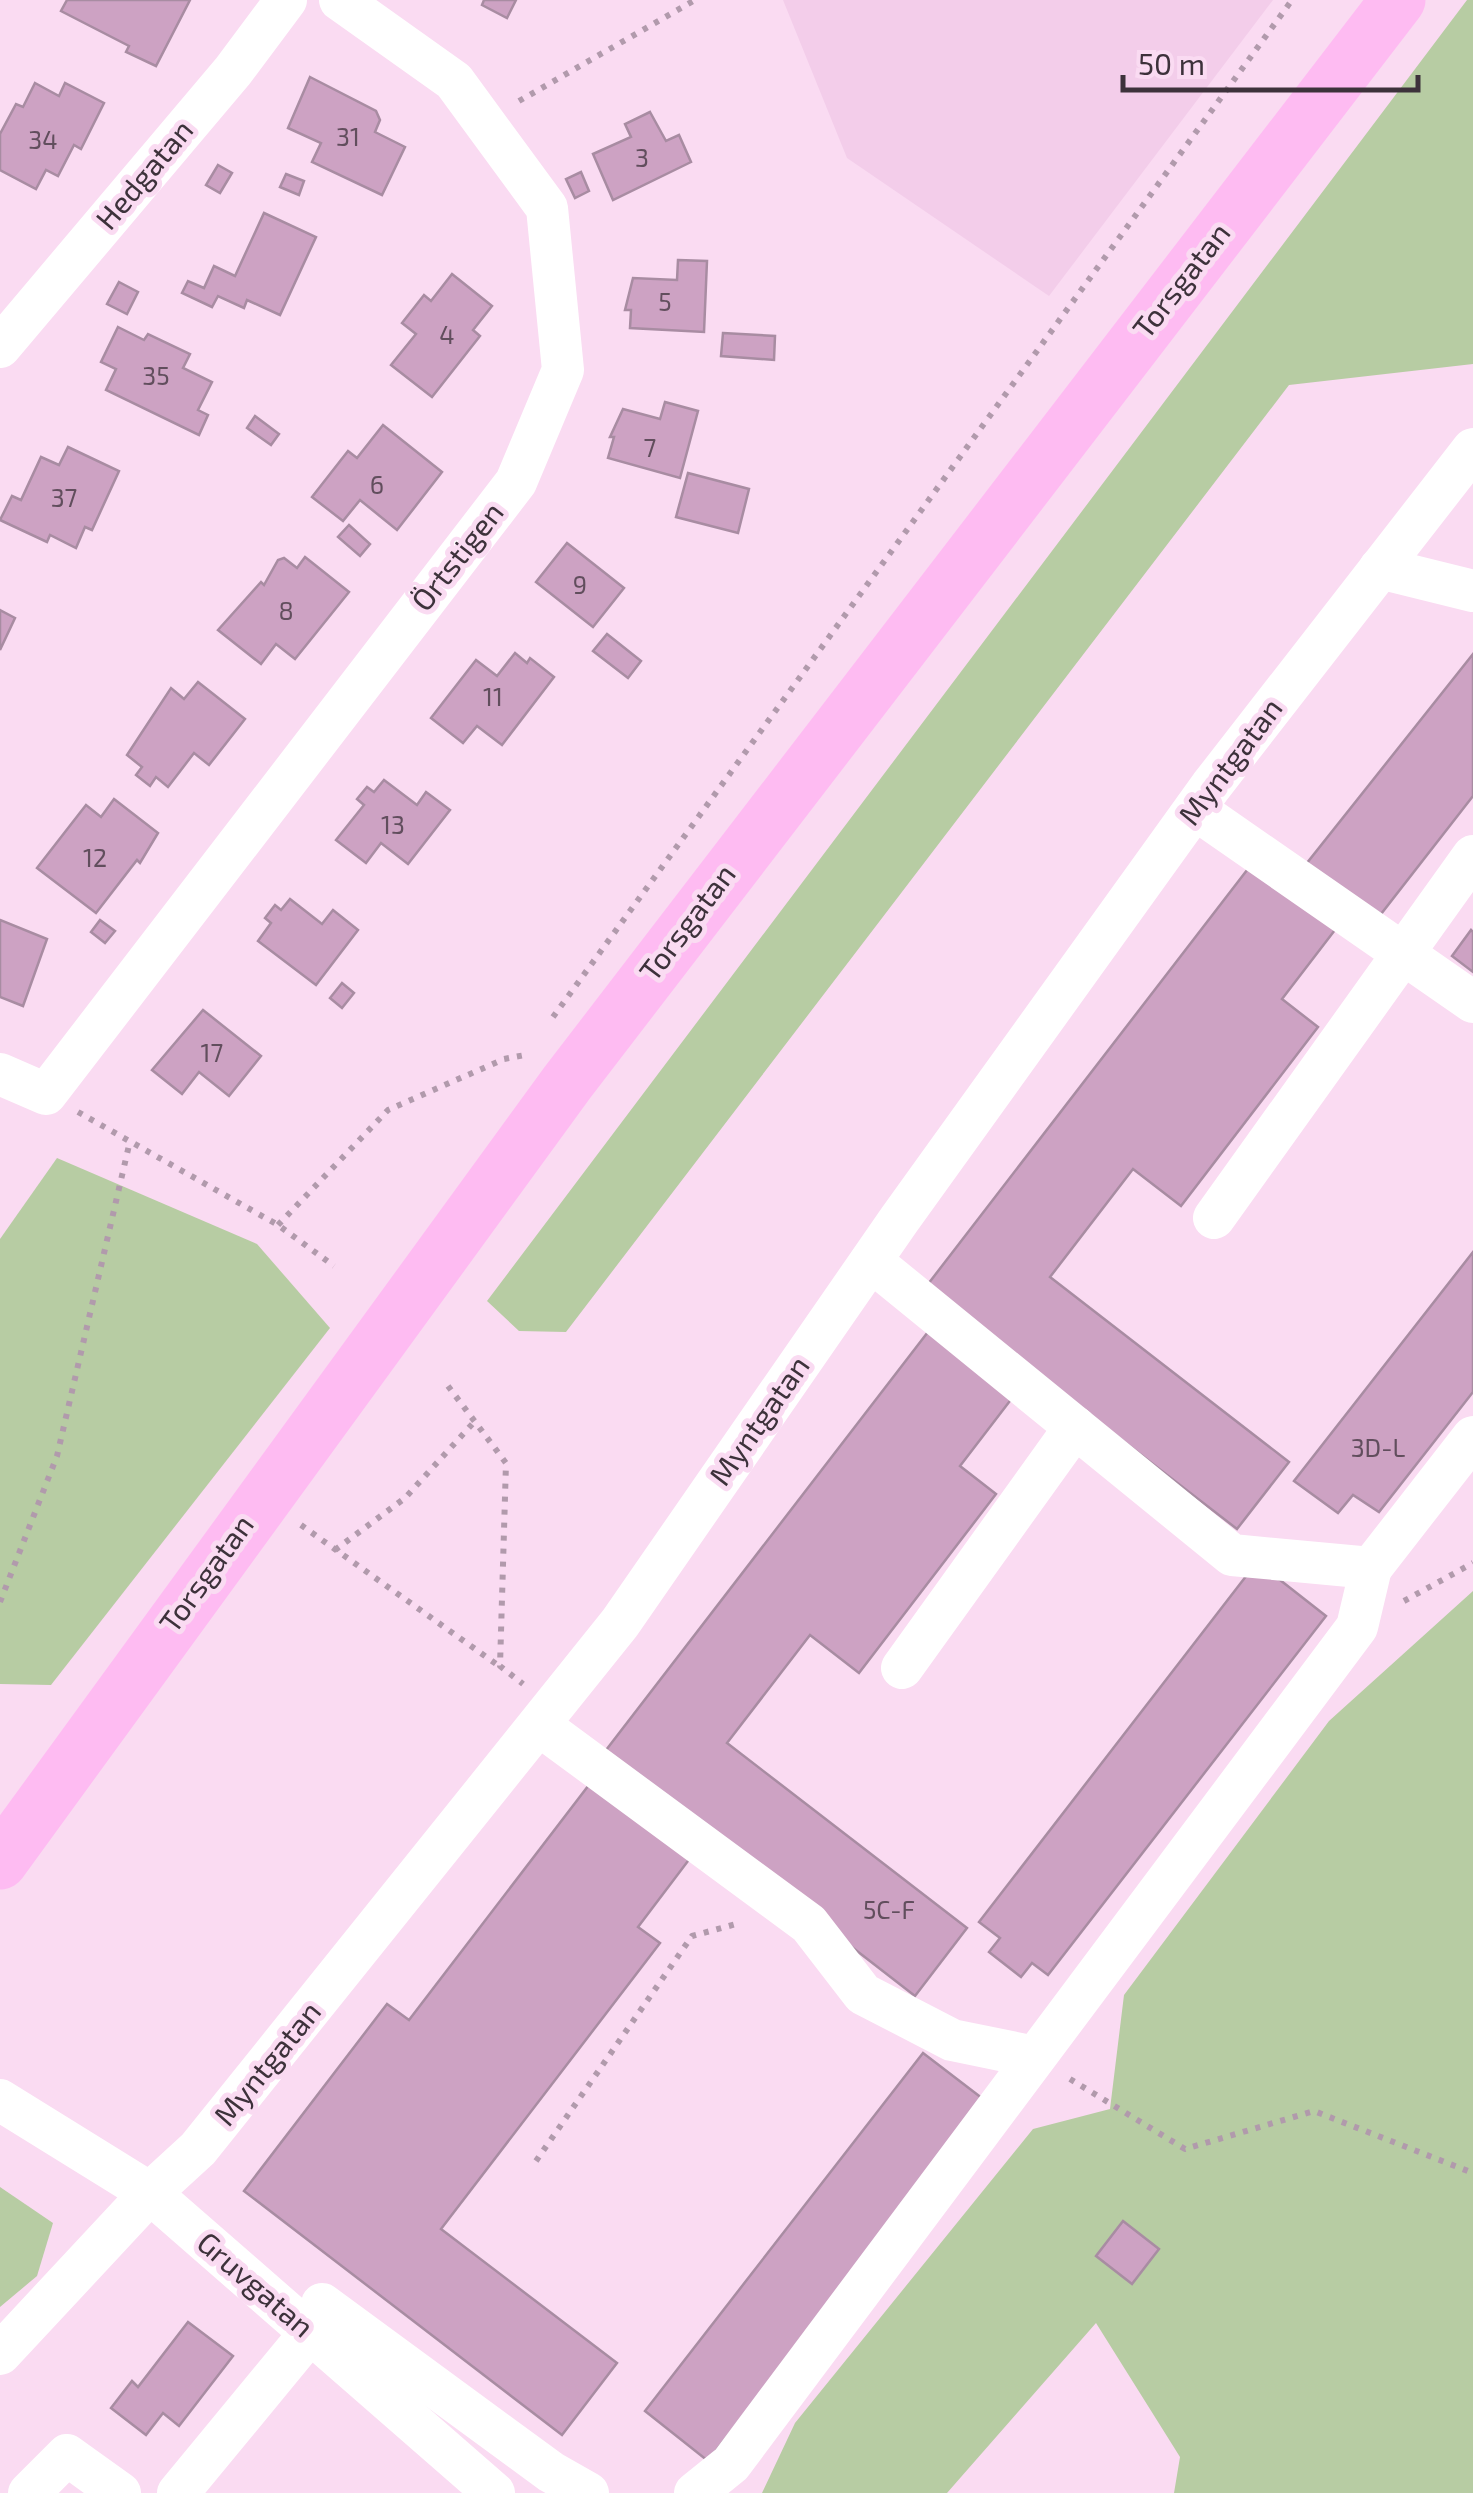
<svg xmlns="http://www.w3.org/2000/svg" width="1473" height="2493" font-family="'Exo 2',sans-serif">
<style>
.built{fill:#f3cdea}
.green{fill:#b7cca3}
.building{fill:#cda2c3;stroke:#a88ca2;stroke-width:2.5}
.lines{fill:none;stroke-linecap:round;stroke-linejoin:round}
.path{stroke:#b19aac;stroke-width:6;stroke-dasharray:5 8;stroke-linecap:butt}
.minor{stroke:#fff;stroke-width:42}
.major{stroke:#febbf2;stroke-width:55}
.labels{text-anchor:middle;stroke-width:10;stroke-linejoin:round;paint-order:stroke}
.number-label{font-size:25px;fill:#614e5d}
.street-label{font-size:30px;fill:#3d323b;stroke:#fadbf2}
</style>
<rect width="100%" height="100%" fill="#fadbf2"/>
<path class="built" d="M 783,0 L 1273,0 L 1049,296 L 847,158 Z"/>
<g class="green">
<path d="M 1467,0 L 1473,0 L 1473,364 L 1289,385 L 566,1332 L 519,1331 L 487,1301 Z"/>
<path d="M 57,1158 L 257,1244 L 330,1328 L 51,1685 L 0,1684 L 0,1239 Z"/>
<path d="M 1473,1591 L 1473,2493 L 1174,2493 L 1180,2457 L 1096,2323 L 947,2493 L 762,2493 L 795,2423 L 1033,2129 L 1110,2109 L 1124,1995 L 1329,1721 Z"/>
<path d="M 0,2187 L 53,2223 L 37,2276 L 0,2307 Z"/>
</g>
<g class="building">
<path d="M 67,0 L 190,0 L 156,66 L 126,52 L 129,46 L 61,11 Z"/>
<path d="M 484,0 L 516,0 L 507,18 L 482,5 Z"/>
<path d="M 310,77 L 376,111 L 380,120 L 375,132 L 405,147 L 382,195 L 312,162 L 321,143 L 288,128 Z"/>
<path d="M 35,83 L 59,96 L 65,83 L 104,103 L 81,149 L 74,145 L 58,176 L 46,170 L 36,189 L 0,170 L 0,134 L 16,104 L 23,107 Z"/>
<path d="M 650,112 L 666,141 L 679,135 L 691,162 L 613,200 L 593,154 L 631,137 L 625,124 Z"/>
<path d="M 218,165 L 232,173 L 220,193 L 206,185 Z"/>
<path d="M 581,172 L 589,191 L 575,198 L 566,179 Z"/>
<path d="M 286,174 L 304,181 L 299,195 L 280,187 Z"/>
<path d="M 264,213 L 316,237 L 280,315 L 247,300 L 244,308 L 218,296 L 212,307 L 182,293 L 188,281 L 204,288 L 214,266 L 235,276 Z"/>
<path d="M 678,260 L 707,261 L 704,332 L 630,328 L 631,310 L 625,310 L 633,278 L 677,280 Z"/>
<path d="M 452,274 L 492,306 L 473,330 L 480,336 L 432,397 L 391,365 L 416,334 L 402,323 L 424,295 L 431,301 Z"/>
<path d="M 119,282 L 138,292 L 127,314 L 107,304 Z"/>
<path d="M 118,327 L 144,340 L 148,334 L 190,354 L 183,368 L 212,382 L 198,410 L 208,415 L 199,435 L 106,390 L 116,369 L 101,362 Z"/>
<path d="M 723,333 L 775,336 L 774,360 L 721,356 Z"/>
<path d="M 665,402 L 698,411 L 680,478 L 608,458 L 614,437 L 610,437 L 623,409 L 660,419 Z"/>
<path d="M 255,416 L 279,434 L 271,445 L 247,428 Z"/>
<path d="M 383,425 L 442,472 L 397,530 L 360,500 L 343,521 L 312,497 L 348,451 L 357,458 Z"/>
<path d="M 68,447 L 119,471 L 92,530 L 85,527 L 76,548 L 50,535 L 47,542 L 0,520 L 12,496 L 21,500 L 41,457 L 59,465 Z"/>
<path d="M 688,473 L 749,489 L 738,533 L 676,517 Z"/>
<path d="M 349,525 L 370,544 L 360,556 L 338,537 Z"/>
<path d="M 567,543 L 624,588 L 593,627 L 536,582 Z"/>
<path d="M 305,557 L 349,592 L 295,659 L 276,644 L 261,664 L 218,630 L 261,582 L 264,585 L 278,560 L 284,558 L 297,568 Z"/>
<path d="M 0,610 L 15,618 L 0,650 Z"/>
<path d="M 607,634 L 641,661 L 628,678 L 593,651 Z"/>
<path d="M 515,653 L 527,663 L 530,658 L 554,677 L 502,745 L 477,726 L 463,743 L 431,718 L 476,660 L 497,676 Z"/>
<path d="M 1473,654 L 1473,796 L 1381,914 L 1303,868 Z"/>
<path d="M 198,682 L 245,719 L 209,765 L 194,753 L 168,787 L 156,777 L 150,786 L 136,775 L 142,767 L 127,755 L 171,688 L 184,699 Z"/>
<path d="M 384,780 L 417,805 L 426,792 L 450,810 L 408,864 L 381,843 L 366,863 L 336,840 L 364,805 L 357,799 L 367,787 L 374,792 Z"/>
<path d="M 114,799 L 158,833 L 140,863 L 137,860 L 96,913 L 37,868 L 86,805 L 101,817 Z"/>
<path d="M 1254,861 L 1338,926 L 1282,999 L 1318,1027 L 1181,1206 L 1133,1169 L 1050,1277 L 1289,1462 L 1237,1529 L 925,1288 Z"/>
<path d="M 290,899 L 322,924 L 333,910 L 358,930 L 316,985 L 258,941 L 271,923 L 265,918 L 275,905 L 281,910 Z"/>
<path d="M 0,920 L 47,939 L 23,1006 L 0,997 Z"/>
<path d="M 100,920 L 115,931 L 105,943 L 91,932 Z"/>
<path d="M 1471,930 L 1473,932 L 1473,972 L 1452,956 Z"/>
<path d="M 342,983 L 354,993 L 342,1008 L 330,998 Z"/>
<path d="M 203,1010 L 261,1056 L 229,1096 L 199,1072 L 182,1094 L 152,1070 Z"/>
<path d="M 1473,1252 L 1473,1392 L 1379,1512 L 1353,1495 L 1338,1513 L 1294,1481 Z"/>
<path d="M 931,1328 L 1016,1393 L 960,1466 L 996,1494 L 859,1673 L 810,1635 L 727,1743 L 967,1928 L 915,1996 L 603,1754 Z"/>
<path d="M 1257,1562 L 1326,1616 L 1048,1975 L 1032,1963 L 1021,1977 L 989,1952 L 1000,1938 L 979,1922 Z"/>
<path d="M 595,1777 L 694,1853 L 638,1927 L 660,1943 L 441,2229 L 617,2363 L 562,2435 L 244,2191 L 387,2004 L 409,2020 Z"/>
<path d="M 923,2053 L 987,2102 L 708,2461 L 645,2411 Z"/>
<path d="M 1123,2221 L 1159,2249 L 1132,2284 L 1096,2256 Z"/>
<path d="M 188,2322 L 233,2356 L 179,2426 L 163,2413 L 146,2435 L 111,2408 L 132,2381 L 138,2387 Z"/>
</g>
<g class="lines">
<g class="path">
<path d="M 519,101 L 695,0"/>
<path d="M 553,1017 L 1292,0"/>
<path d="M 78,1112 L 278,1225 L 334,1266"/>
<path d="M 278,1225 L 388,1110 L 504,1059 L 525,1055"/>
<path d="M 448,1386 L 506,1463 L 500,1666 L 523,1684"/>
<path d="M 301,1525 L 499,1666"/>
<path d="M 335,1550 L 405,1498 L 475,1421"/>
<path d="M 1404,1601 L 1473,1563"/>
<path d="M 0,1602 L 57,1456 L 130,1141"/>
<path d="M 1070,2079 L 1185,2149 L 1314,2111 L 1473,2173"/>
<path d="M 536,2161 L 692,1936 L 740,1923"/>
</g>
<g class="minor">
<path d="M 0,347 L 233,71 L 286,0"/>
<path d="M 1380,568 L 1473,591"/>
<path d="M 1195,809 L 1473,1002"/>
<path d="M 0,1074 L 46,1094 L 516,482 L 563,370 L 547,208 L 454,81 L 340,0"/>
<path d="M 1214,1218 L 1473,856"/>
<path d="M 871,1261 L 1232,1555 L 1371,1568 L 1473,1437"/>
<path d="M 902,1668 L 1075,1427"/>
<path d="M 539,1725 L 809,1924 L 863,1994 L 952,2040 L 1035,2057"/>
<path d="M 0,2100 L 150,2193 L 494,2493"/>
<path d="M 322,2304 L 551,2472 L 588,2493"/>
<path d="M 0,2354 L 150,2193 L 198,2149 L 620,1623 L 899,1220 L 1211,786 L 1473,449"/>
<path d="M 29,2493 L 67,2455 L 120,2493"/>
<path d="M 178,2493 L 310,2333"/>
<path d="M 695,2493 L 731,2464 L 1357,1627 L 1371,1568"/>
</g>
<path class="major" d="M 0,1862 L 567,1083 L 1398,0"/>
</g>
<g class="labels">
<g class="number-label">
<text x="348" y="146">31</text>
<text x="43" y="149">34</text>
<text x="642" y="167">3</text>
<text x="665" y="311">5</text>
<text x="447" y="344">4</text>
<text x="156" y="385">35</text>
<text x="650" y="457">7</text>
<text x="377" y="494">6</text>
<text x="64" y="507">37</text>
<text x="580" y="594">9</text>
<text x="286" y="620">8</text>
<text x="493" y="706">11</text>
<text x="393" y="834">13</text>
<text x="95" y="867">12</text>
<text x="212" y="1062">17</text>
<text x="1378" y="1457">3D-L</text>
<text x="889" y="1919">5C-F</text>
</g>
<g class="street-label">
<text transform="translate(145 175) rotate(-50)" y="10">Hedgatan</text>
<text transform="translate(1182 281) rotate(-52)" y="10">Torsgatan</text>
<text transform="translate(458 557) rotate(-52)" y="10">Örtstigen</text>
<text transform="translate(1231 762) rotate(-53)" y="10">Myntgatan</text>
<text transform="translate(688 923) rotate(-53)" y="10">Torsgatan</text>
<text transform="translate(760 1421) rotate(-55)" y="10">Myntgatan</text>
<text transform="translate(207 1574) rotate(-54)" y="10">Torsgatan</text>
<text transform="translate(268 2064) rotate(-51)" y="10">Myntgatan</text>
<text transform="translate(255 2285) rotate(41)" y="10">Gruvgatan</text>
</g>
</g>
<path d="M1123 75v15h295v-15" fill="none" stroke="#3d323b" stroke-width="5"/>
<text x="1138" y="75" font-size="30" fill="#3d323b" stroke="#fadbf2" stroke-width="8" paint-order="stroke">50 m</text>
</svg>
